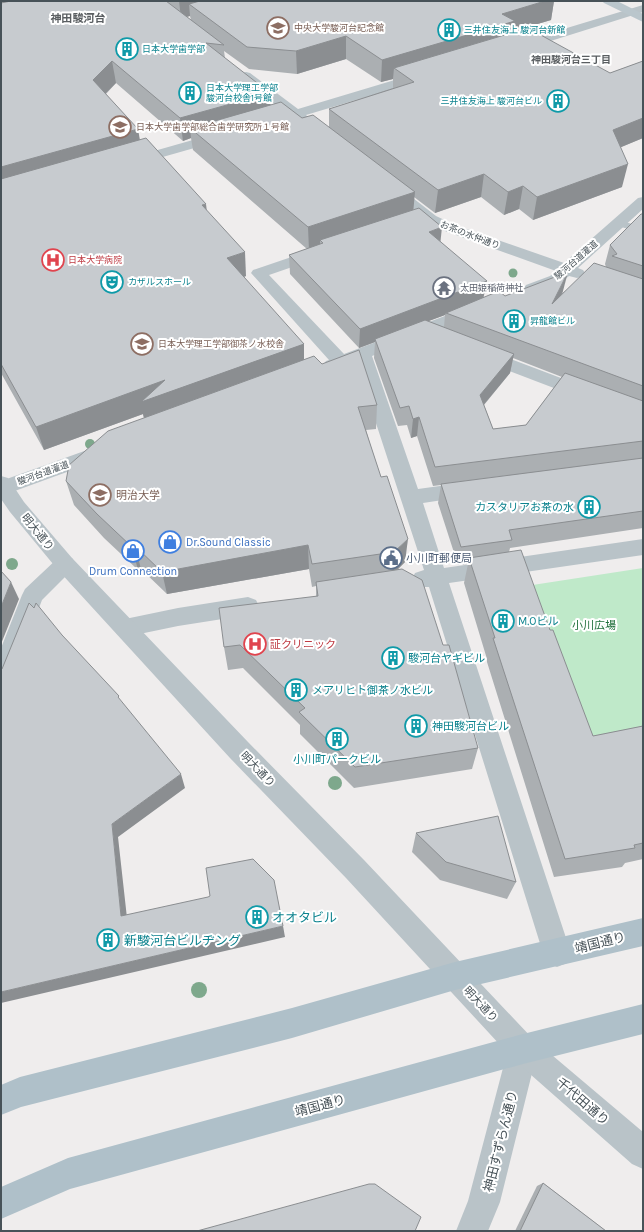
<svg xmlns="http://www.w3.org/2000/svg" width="644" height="1232" font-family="Karla,'Noto Sans JP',sans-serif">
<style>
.green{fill:#bfe9c9}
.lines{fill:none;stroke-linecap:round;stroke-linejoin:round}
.service{fill:#b9c3c8;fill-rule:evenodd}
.minor{fill:#b9c3c8;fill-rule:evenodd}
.tertiary{fill:#b9c3c8;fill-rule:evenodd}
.secondary{fill:#bac6cc;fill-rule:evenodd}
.primary{fill:#afc0c9;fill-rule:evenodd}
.tree{fill:#7ea88c}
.wall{fill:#abafb2;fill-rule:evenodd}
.shaded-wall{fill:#8b8e91}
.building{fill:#c7cbcf;stroke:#8b8e91}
.labels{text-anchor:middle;stroke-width:4;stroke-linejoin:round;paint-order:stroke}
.far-education-label{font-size:9px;fill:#785e54;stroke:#fff;text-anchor:start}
.far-culture-label{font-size:9px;fill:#0d838f;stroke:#fff;text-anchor:start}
.far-street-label{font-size:9px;fill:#475258;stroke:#fff}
.far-health-label{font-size:9px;fill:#be3a42;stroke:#fff;text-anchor:start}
.far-worship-label{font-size:9px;fill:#5b616d;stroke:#fff;text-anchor:start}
.far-neighbourhood-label{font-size:10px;font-weight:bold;fill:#5a5e61;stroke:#fff}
.far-quarter-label{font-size:11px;font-weight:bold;fill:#5a5e61;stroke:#fff}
.education-label{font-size:11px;fill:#785e54;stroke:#fff;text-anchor:start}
.culture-label{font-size:11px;fill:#0d838f;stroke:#fff;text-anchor:start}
.street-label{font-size:11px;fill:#475258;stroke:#fff}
.shop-label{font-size:11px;fill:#366cbe;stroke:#fff;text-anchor:start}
.service-label{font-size:11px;fill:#4e5e75;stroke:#fff;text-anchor:start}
.park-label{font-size:11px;fill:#21703c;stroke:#fff}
.health-label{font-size:11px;fill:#be3a42;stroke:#fff;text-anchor:start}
.near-culture-label{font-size:13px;fill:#0d838f;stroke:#fff;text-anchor:start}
.near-street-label{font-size:13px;fill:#475258;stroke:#fff}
</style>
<rect width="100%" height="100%" fill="#efeded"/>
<path class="green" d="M 643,568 L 643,729 L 587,740 L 526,586 Z"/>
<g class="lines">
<path class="service" d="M 618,220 L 643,227 L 643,233 L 614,225 L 613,223 Z"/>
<g class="minor">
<path d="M 643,5 L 643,12 L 522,50 L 514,50 L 512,47 L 514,44 Z"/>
<path d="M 246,72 L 250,73 L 298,109 L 418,73 L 426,73 L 428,76 L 426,79 L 306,115 L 312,121 L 310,124 L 300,124 L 294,119 L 267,127 L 262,126 L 260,123 L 262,120 L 286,113 L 242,79 L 240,76 L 242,73 Z"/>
<path d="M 221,132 L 226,133 L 228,136 L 226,139 L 131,166 L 126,165 L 124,162 L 126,159 Z"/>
<path d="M 390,183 L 395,184 L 436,216 L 455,225 L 564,263 L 638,198 L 643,197 L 643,209 L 578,268 L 583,270 L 585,273 L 583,276 L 577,278 L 569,276 C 559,285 540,295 526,291 L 524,288 L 526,285 L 550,276 L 556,271 L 445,231 L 426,222 L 385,190 L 383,187 L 385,184 Z"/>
<path d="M 318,248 L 324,250 L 326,253 L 324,256 L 269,275 L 344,354 L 466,308 L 472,307 L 478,308 L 480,312 L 478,316 L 372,356 L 418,489 L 469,482 L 476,484 L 479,489 L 476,494 L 469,496 L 423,503 L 444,568 L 643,539 L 643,555 L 449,583 L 571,953 L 567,963 L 557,967 L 547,963 L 543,953 L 429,587 L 423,587 L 415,585 L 412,579 L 415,573 L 424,570 L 356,362 L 332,371 L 326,369 L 323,365 L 326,361 L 329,360 L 251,273 L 253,270 Z"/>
<path d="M 484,349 L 643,409 L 643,422 L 478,359 L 475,355 L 478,351 Z"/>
<path d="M 101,445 L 108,447 L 111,452 L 108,457 L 1,496 L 1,481 Z"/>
<path d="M 65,556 L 72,558 L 76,564 L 72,570 L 42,600 L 13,677 L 9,684 L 1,687 L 1,648 L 22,595 L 25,589 L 58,558 Z"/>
<path d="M 248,597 L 256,600 L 259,606 L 256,612 L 248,615 L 178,626 L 125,637 L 117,634 L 114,628 L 117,622 L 125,619 L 178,608 Z"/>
<path d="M 523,1034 L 533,1039 L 538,1049 L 500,1202 L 488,1231 L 456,1231 L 468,1201 L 508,1049 L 513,1039 Z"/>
</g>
<path class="tertiary" d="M 1,476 L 8,478 L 24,502 L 72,558 L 248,742 L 364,860 L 533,1039 L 643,1132 L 643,1169 L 632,1164 L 513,1059 L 346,878 L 230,758 L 58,570 L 10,512 L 1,499 Z"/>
<path class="secondary" d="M 602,1 L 617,1 L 643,14 L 643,22 L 604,3 Z"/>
<g class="primary">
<path d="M 643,918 L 643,946 L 455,990 L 292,1038 L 21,1107 L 1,1115 L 1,1085 L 20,1077 L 292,1008 L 455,962 Z"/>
<path d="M 643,1004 L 643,1034 L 523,1064 L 70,1189 L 1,1219 L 1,1187 L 68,1158 L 523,1034 Z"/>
</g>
</g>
<g class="tree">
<circle cx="513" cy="273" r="4.5"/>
<circle cx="90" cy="444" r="5"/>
<circle cx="12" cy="564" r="6"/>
<circle cx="335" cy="783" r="7"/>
<circle cx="199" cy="990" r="8"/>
</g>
<g class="wall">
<path d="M 1,1 L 554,1 L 551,20 L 514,31 L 513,33 L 610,73 L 643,61 L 643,138 L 621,147 L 622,187 L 533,220 L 519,209 L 504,215 L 481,197 L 435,213 L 414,197 L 413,209 L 441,242 L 484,298 L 563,291 L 562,293 L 606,267 L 605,264 L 610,245 L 643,214 L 643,528 L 510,548 L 509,552 L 550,630 L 593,736 L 643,726 L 643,859 L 625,863 L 622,867 L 554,877 L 487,662 L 487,659 L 464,583 L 468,564 L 458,565 L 438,503 L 441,485 L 433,486 L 417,436 L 411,438 L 407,425 L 398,426 L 374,358 L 375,342 L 359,348 L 290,274 L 289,255 L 307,249 L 193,150 L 191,138 L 183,141 L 116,83 L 106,94 L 140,140 L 207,211 L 246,276 L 244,277 L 304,359 L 322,364 L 377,405 L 376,429 L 366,430 L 405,562 L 397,570 L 443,645 L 478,748 L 472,769 L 354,788 L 300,734 L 300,725 L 243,668 L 228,670 L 224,647 L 316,596 L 316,586 L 312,587 L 309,569 L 167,594 L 141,569 L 138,570 L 104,538 L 74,505 L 66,481 L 144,418 L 143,414 L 44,450 L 1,373 ZM 190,16 L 191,20 L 187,17 ZM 224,51 L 249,69 L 297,74 L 346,59 L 381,82 L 393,79 L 393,88 L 329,109 L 329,127 L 302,118 L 271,105 L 225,58 ZM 445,315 L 444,327 L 428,321 ZM 513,358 L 562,377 L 526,425 L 493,429 L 484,405 L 510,373 Z"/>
<path d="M 416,833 L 516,882 L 507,899 L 440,880 L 412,852 Z"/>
<path d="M 543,1183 L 606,1231 L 515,1231 L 537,1186 Z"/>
</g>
<g class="shaded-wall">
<path d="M 1,1 L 26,1 L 1,17 Z"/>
<path d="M 179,1 L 247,1 L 189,4 L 190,16 L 181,18 Z"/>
<path d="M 545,1 L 554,1 L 551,20 L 514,31 L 512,43 L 394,68 L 393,79 L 381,82 L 382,60 L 502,14 Z"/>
<path d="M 346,36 L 346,59 L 297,74 L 296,51 Z"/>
<path d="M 112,61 L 116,83 L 97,102 L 93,80 Z"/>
<path d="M 270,93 L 271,116 L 190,128 L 191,138 L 183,141 L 180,118 Z"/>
<path d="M 643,118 L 643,138 L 607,153 L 613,130 Z"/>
<path d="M 138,129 L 142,152 L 1,192 L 1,167 Z"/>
<path d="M 628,164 L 622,187 L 533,220 L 537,197 Z"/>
<path d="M 484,174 L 481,197 L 435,213 L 438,190 Z"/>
<path d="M 523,186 L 519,209 L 504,215 L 508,192 Z"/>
<path d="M 415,192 L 413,214 L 320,240 L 320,246 L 309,250 L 308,227 Z"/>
<path d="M 206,204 L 209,228 L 202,205 Z"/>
<path d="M 442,227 L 440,246 L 429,232 Z"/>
<path d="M 245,252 L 246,276 L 229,282 L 227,258 Z"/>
<path d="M 568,272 L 563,291 L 548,323 L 552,304 Z"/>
<path d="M 487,281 L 483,300 L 446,313 L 445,315 L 376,341 L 375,339 L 375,342 L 359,348 L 360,329 Z"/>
<path d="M 304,344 L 304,368 L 146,426 L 143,414 L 44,450 L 36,427 L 165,380 Z"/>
<path d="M 514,354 L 510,373 L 476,414 L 480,395 Z"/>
<path d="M 419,417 L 417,436 L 411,438 L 413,419 Z"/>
<path d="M 408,539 L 405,562 L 392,575 L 394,552 Z"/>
<path d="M 308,545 L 309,569 L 167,594 L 162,572 Z"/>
<path d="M 135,546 L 141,569 L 138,570 L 132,547 Z"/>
<path d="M 11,582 L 19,599 L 1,644 L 1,607 Z"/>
<path d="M 181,774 L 185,788 L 118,837 L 128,927 L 121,916 L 112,824 Z"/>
<path d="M 283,926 L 285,937 L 1,1003 L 1,992 Z"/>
</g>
<g class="building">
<path d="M 11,1 L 166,1 L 224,45 L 206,43 L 270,93 L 180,118 L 112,61 L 93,80 L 138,129 L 1,167 L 1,3 Z"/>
<path d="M 200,1 L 545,1 L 502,14 L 515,21 L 382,60 L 346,36 L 296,51 L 247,47 L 189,4 Z"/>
<path d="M 528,28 L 610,73 L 643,61 L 643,118 L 613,130 L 628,164 L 537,197 L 523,186 L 508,192 L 484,174 L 438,190 L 329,109 L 414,82 L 394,68 Z"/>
<path d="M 281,102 L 302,118 L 313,115 L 415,192 L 308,227 L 190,128 Z"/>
<path d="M 146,138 L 206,204 L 202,205 L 245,252 L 227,258 L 304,344 L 141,402 L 165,380 L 36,427 L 1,364 L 1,179 Z"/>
<path d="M 419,208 L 442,227 L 429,232 L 487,281 L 360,329 L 289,255 L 323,243 L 320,240 Z"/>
<path d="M 641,214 L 643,214 L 643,266 L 612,256 L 617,254 L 610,245 Z"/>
<path d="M 594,263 L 643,279 L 643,386 L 446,313 L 499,291 L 505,296 L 568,272 L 552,304 Z"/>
<path d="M 425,320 L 514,354 L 480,395 L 493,429 L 526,425 L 565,373 L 643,401 L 643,441 L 435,467 L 419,417 L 413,419 L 409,406 L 400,408 L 375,339 Z"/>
<path d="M 359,350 L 377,405 L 358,407 L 381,477 L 387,476 L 408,539 L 394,552 L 312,564 L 308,545 L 162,572 L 135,546 L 132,547 L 97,514 L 66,481 L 69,465 L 108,431 L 314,356 L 322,364 Z"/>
<path d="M 643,458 L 643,511 L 509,530 L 512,540 L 461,547 L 441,484 Z"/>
<path d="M 521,550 L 550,630 L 553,630 L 593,736 L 643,726 L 643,843 L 634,845 L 635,848 L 565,859 L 493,638 L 495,638 L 469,558 Z"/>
<path d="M 402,569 L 422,580 L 443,645 L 449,645 L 478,748 L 355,767 L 299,712 L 305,708 L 240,645 L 224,647 L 219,608 L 318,596 L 316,582 Z"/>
<path d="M 1,571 L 11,582 L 1,607 Z"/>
<path d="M 29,603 L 34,608 L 36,603 L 62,635 L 119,696 L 118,697 L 181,774 L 112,824 L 121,916 L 208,897 L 210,896 L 206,868 L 253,859 L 274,880 L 283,926 L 1,992 L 1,669 L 2,669 Z"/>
<path d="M 498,816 L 516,882 L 446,862 L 416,833 Z"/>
<path d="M 543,1183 L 606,1231 L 520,1231 Z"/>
<path d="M 369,1184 L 375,1184 L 421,1217 L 415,1231 L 197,1231 Z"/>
</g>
<defs>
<g id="university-ring" transform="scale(1.15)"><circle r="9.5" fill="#fff" stroke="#8d6e63" stroke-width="1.5"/><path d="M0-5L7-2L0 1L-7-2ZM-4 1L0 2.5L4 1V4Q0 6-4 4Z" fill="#8d6e63"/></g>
<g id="building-ring" transform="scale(1.15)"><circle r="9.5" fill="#fff" stroke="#0f9aa8" stroke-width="1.5"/><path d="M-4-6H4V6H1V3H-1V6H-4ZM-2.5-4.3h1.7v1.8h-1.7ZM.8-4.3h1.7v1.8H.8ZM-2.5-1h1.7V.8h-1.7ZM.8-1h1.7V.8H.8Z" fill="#0f9aa8"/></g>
<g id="hospital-ring" transform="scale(1.15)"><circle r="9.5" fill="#fff" stroke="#e0444e" stroke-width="1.5"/><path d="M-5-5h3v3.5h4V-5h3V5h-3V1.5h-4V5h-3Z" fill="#e0444e"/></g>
<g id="theatre-ring" transform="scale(1.15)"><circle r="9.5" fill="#fff" stroke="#0f9aa8" stroke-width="1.5"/><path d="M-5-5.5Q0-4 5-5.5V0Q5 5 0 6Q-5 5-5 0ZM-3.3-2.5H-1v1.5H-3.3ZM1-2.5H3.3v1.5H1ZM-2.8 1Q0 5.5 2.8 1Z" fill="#0f9aa8"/></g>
<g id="temple-ring" transform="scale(1.15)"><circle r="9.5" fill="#fff" stroke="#6b7280" stroke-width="1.5"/><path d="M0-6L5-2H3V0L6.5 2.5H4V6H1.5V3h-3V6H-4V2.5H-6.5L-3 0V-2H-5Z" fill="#6b7280"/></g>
<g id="shop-ring" transform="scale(1.15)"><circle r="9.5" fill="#fff" stroke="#3f7fe0" stroke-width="1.5"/><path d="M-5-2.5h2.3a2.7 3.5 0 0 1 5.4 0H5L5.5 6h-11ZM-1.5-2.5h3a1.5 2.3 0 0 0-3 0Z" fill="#3f7fe0"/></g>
<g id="civic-ring" transform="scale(1.15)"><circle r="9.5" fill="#fff" stroke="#5c6f8a" stroke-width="1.5"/><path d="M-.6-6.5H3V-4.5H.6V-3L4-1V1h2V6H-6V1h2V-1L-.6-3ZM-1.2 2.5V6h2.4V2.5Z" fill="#5c6f8a"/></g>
</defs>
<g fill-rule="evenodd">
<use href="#university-ring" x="278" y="28"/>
<use href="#building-ring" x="449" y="30"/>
<use href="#building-ring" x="127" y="49"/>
<use href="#building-ring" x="190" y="93"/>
<use href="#building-ring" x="558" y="101"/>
<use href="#university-ring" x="120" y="127"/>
<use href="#hospital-ring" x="53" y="260"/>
<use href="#theatre-ring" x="112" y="282"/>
<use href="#temple-ring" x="444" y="288"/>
<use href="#building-ring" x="514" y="321"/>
<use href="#university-ring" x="142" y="344"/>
<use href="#university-ring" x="100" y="495"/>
<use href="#building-ring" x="589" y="507"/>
<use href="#shop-ring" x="170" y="542"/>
<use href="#shop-ring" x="133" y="551"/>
<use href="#civic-ring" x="391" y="558"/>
<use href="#building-ring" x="503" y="621"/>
<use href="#hospital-ring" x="255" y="644"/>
<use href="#building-ring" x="393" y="658"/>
<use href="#building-ring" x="296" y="690"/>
<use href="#building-ring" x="416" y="726"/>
<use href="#building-ring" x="337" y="739"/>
<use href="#building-ring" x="257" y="917"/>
<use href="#building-ring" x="108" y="940"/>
</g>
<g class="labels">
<g class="far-education-label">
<text x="294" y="31">中央大学駿河台記念館</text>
<text x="136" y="130">日本大学歯学部総合歯学研究所１号館</text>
<text x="158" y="347">日本大学理工学部御茶ノ水校舎</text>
</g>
<g class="far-culture-label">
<text x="464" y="33">三井住友海上 駿河台新館</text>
<text x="142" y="52">日本大学歯学部</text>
<text x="206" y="91">日本大学理工学部<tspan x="206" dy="10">駿河台校舎1号館</tspan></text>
<text x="542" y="104" text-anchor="end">三井住友海上 駿河台ビル</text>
<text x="128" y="285">カザルスホール</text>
<text x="530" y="324">昇龍館ビル</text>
</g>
<g class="far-street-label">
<text transform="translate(470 235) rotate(21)" y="3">お茶の水仲通り</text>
<text transform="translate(576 260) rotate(-41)" y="3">駿河台道灌道</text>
<text transform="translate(43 473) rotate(-20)" y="3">駿河台道灌道</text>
</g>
<g class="far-health-label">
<text x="68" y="263">日本大学病院</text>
</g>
<g class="far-worship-label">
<text x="460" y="291">太田姫稲荷神社</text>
</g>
<g class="far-neighbourhood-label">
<text x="571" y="63">神田駿河台三丁目</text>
</g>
<g class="far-quarter-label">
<text x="78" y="22">神田駿河台</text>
</g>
<g class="education-label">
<text x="116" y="499">明治大学</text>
</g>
<g class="culture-label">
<text x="574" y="511" text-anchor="end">カスタリアお茶の水</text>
<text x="518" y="625">M.Oビル</text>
<text x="408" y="662">駿河台ヤギビル</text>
<text x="312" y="694">メアリヒト御茶ノ水ビル</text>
<text x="432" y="730">神田駿河台ビル</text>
<text x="337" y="763" text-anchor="middle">小川町パークビル</text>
</g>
<g class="street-label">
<text transform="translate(38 532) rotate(51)" y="4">明大通り</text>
<text transform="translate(258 769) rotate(46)" y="4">明大通り</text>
<text transform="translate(481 1004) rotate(47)" y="4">明大通り</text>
</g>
<g class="shop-label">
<text x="186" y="546">Dr.Sound Classic</text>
<text x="133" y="575" text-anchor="middle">Drum Connection</text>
</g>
<g class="service-label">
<text x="406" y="562">小川町郵便局</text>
</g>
<g class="park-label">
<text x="594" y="629">小川広場</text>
</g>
<g class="health-label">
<text x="270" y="648">証クリニック</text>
</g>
<g class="near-culture-label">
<text x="272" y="922">オオタビル</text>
<text x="124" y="945">新駿河台ビルヂング</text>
</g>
<g class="near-street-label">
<text transform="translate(600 942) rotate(-14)" y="5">靖国通り</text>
<text transform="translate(583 1101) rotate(41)" y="5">千代田通り</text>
<text transform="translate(320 1105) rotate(-15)" y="5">靖国通り</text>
<text transform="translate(500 1141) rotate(-76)" y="5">神田すずらん通り</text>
</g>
</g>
<rect width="644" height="1232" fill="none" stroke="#475258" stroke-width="4"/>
</svg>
